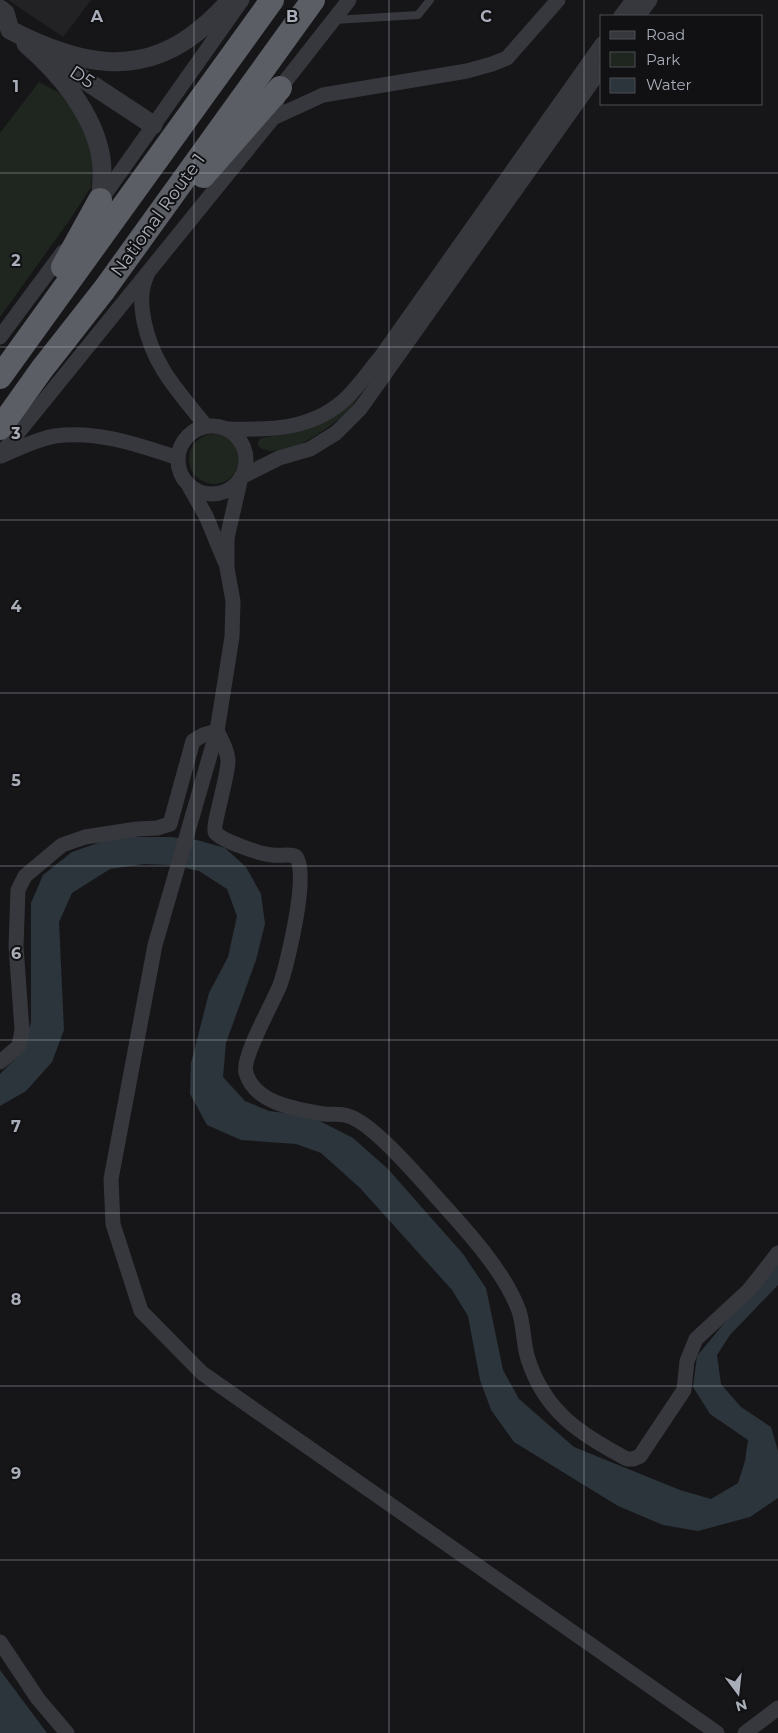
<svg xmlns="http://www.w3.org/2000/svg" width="778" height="1733" font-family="Montserrat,sans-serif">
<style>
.built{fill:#222225}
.green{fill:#1e261f}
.water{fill:#2c353c}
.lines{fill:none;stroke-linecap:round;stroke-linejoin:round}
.service{stroke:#37383d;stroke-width:8}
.minor{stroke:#37383d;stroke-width:15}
.tertiary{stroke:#37383d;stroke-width:19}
.trunk{stroke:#5b5e65;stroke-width:24}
.grid{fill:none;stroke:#a8adb8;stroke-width:1;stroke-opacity:0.55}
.labels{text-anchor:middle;stroke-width:4;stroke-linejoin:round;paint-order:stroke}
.street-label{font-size:18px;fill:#a8adb8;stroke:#111113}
.grid-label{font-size:16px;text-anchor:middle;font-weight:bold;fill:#a8adb8;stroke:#111113;stroke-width:4;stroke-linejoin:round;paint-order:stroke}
</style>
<rect width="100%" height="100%" fill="#161618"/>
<path class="built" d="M 8,0 L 91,0 L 63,37 Z"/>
<g class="green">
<path d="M 39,82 L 58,92 L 75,112 L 86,136 L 93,164 L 91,187 L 71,218 L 0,317 L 0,133 Z"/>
<path d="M 365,386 C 360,393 356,402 350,409 C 335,425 280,465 258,446 L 258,442 L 261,438 L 300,431 Z"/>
<circle cx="214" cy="459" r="25"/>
</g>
<g class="water">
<path d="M 115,837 L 171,837 L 197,840 L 225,848 L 246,867 L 261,894 L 265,924 L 256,960 L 226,1043 L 223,1077 L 245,1101 L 269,1111 L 310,1116 L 353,1138 L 388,1169 L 463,1254 L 486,1288 L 503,1370 L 519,1399 L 574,1447 L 680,1490 L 711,1499 L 738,1483 L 745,1461 L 748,1440 L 710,1414 L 693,1387 L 697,1356 L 778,1258 L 778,1285 L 730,1335 L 717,1355 L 721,1384 L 741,1407 L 771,1427 L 778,1451 L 778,1498 L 750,1517 L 698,1531 L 663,1525 L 618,1506 L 514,1442 L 491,1410 L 480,1380 L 468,1316 L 452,1290 L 360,1188 L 321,1153 L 296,1144 L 241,1140 L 207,1125 L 190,1094 L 191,1063 L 209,993 L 228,957 L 237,916 L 227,889 L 199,871 L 171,865 L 144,864 L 110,869 L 72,893 L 59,922 L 64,1030 L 52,1062 L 26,1091 L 0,1106 L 0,1074 L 22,1052 L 31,1022 L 31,903 L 43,875 L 72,852 Z"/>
<path d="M 0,1670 L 47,1733 L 0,1733 Z"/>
</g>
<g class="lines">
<path class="service" d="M 334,20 L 418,15 L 430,0"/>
<g class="minor">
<path d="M 621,16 L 633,0"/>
<path d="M 638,16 L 650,0"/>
<path d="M 602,68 L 360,409 L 336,433 L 310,449 L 279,458 L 241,477 L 227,538 L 227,568 L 233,601 L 232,637 L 217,731 L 155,945 L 111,1179 L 113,1224 L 141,1311 L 202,1373 L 717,1733"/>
<path d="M 273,118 L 323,95 L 467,71 L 492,64 L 507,58 L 558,0"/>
<path d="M 100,201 L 242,0"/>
<path d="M 147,275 C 140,290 141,305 144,321 C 153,366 178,391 206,426"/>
<path d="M 0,337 L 63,252"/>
<circle cx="212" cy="460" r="34"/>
<path d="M 228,429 C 269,430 309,430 342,402 C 356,390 368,372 380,358 L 602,44"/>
<path d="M 0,455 L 273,118 L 280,88 L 349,0"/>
<path d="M 1,456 C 18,449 36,439 55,436 C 97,430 139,445 178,458"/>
<path d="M 189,486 L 206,516 L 225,562"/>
<path d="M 0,1062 L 19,1046 L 22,1030 L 16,946 L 18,890 L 25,876 L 62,845 L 85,837 L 137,829 L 157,828 L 170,824 L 193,741 L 203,735 L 217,731 C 222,740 227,750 228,760 C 229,773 212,827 215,832 C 221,841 261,854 272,855 C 280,856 288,854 295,856 C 311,867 287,966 280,985 C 273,1003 241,1058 246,1073 C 255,1104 297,1109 324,1114 C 332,1115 340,1113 348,1116 C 372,1122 421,1180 439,1200 C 467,1231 505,1272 519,1311 C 524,1327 523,1343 528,1359 C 545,1412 580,1434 627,1459 L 633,1459 L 640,1456 L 684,1390 L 687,1361 L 696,1339 L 749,1290 L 778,1253"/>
<path d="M 0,1642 L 38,1699 L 67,1733"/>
<path d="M 745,1733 L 778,1708"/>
</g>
<g class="tertiary">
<path d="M 0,9 L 5,13 L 10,30 C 76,64 141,81 203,27 C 213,19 222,9 231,0"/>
<path d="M 26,44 C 59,72 94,114 101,158 C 103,172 102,186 100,200"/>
<path d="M 50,57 L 153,125"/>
</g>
<g class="trunk">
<path d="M 203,176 L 280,88"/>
<path d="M 63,267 L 100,200"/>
<path d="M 0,377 L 272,0"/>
<path d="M 0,428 L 42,369 L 104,290 L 313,0"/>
</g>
</g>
<path class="grid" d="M 194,0 L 194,1733M 389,0 L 389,1733M 584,0 L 584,1733M 0,173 L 778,173M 0,347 L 778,347M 0,520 L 778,520M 0,693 L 778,693M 0,866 L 778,866M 0,1040 L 778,1040M 0,1213 L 778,1213M 0,1386 L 778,1386M 0,1560 L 778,1560"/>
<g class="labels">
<g class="street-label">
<text transform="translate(82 77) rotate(33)" y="6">D5</text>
<text transform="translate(158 215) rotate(-54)" y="6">National Route 1</text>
</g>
</g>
<g class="grid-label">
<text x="97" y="22">A</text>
<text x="292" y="22">B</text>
<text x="486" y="22">C</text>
<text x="16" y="92">1</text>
<text x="16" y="266">2</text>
<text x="16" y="439">3</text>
<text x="16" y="612">4</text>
<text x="16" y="786">5</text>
<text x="16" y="959">6</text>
<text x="16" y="1132">7</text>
<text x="16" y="1305">8</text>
<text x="16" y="1479">9</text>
</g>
<rect x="600" y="15" width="162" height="90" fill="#111113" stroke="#4d4f55"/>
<rect x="610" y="31" width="25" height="8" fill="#37383d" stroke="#4d4f55"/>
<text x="646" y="40" font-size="15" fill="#a8adb8">Road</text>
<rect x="610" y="52" width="25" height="15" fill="#1e261f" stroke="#4d4f55"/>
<text x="646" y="65" font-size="15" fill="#a8adb8">Park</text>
<rect x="610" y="78" width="25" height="15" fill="#2c353c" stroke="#4d4f55"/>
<text x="646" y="90" font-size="15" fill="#a8adb8">Water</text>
<g transform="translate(738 1693) rotate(165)" stroke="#111113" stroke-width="4" paint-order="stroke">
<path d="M0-4L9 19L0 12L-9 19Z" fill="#a8adb8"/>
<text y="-8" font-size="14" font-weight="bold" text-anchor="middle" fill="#a8adb8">N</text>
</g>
</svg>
